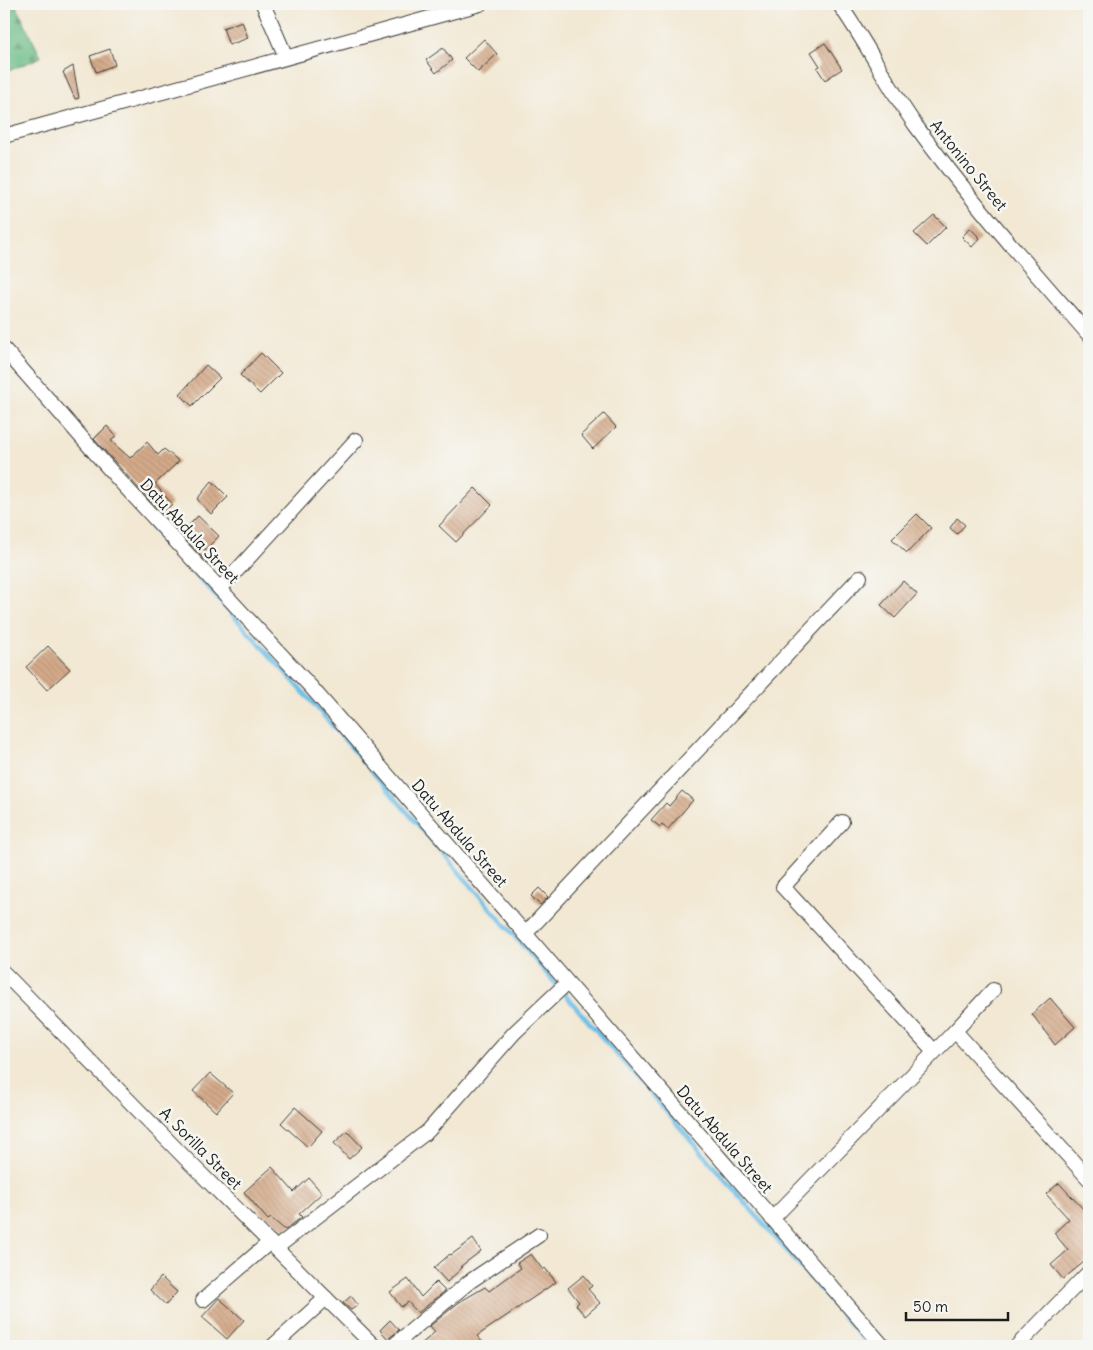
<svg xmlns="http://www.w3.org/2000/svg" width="1093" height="1350" font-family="Delius,sans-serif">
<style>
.forest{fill:url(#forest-firs);stroke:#456d53}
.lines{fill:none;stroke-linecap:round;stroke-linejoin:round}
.stream{stroke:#6dc0e9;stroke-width:4.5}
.building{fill:url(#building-back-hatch)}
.minor-casing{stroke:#3c3b37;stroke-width:16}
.minor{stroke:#fff;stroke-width:14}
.labels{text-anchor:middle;stroke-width:5;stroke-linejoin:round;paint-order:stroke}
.street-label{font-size:16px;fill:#1c1c1c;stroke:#f6f6f2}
</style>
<defs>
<pattern id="forest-firs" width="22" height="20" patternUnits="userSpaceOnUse" patternTransform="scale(1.25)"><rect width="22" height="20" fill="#6ebe8a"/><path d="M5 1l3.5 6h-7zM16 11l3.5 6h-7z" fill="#5a9a70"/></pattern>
<pattern id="building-back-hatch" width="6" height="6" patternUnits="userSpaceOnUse" patternTransform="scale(1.25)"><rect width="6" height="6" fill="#d4aa8a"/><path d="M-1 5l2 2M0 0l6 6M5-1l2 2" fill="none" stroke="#b59276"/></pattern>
</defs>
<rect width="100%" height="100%" fill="#f6f6f2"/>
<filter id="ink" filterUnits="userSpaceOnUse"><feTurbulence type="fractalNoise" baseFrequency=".02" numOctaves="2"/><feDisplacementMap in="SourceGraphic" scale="10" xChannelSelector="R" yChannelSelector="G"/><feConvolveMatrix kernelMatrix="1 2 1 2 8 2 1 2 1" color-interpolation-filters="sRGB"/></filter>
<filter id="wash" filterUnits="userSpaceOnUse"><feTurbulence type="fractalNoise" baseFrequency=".0096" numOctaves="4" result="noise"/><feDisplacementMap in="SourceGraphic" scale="20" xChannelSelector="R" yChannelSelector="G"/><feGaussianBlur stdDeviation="1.12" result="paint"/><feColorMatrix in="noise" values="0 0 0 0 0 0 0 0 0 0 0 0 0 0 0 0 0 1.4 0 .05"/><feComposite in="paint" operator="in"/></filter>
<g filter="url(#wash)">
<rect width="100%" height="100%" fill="#f2e8d3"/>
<path class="forest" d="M 4,4 L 15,4 L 41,57 L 4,73 Z"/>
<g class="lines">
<path class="stream" d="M 149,523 L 305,694 L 869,1346"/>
</g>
<g id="blocks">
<g class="building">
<path d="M 242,21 L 248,38 L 229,45 L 223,28 Z"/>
<path d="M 484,39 L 497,54 L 478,72 L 464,58 Z"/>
<path d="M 825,43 L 842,69 L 825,80 L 817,68 L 820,66 L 811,52 Z"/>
<path d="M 443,48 L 452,60 L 436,73 L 426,60 Z"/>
<path d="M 110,49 L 115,65 L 96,72 L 90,56 Z"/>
<path d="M 73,66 L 79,98 L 75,99 L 63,72 Z"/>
<path d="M 934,215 L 946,227 L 927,246 L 914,233 Z"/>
<path d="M 970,228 L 980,238 L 972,247 L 962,237 Z"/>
<path d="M 261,353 L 281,373 L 260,394 L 240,375 Z"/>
<path d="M 206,365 L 220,378 L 192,406 L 180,394 Z"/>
<path d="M 604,414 L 616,427 L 593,449 L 581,435 Z"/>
<path d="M 107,426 L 116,436 L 111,441 L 130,458 L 147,442 L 158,455 L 164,449 L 179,461 L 155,484 L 172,504 L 162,514 L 94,439 Z"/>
<path d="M 212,481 L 228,497 L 211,514 L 197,499 Z"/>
<path d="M 475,488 L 492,505 L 456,542 L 439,526 Z"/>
<path d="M 917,514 L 931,528 L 907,553 L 892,539 Z"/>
<path d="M 198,516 L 219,536 L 204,551 L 208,555 L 204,559 L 190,544 L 193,540 L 183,531 Z"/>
<path d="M 957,518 L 965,525 L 957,534 L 950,528 Z"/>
<path d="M 903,581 L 917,594 L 895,618 L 881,605 Z"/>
<path d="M 48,646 L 70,669 L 47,690 L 26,667 Z"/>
<path d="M 682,791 L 693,800 L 668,829 L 662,824 L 660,827 L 651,820 L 666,803 L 669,806 Z"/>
<path d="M 539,888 L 548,897 L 540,905 L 531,896 Z"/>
<path d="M 1050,998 L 1075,1027 L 1055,1045 L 1032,1014 Z"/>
<path d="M 210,1073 L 233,1093 L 216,1112 L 193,1091 Z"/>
<path d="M 295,1107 L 322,1131 L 308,1147 L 281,1123 Z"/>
<path d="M 347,1131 L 362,1147 L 349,1159 L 334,1143 Z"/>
<path d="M 272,1167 L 294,1192 L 309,1178 L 322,1193 L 299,1214 L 302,1217 L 285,1230 L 271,1218 L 268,1220 L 244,1192 Z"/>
<path d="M 1059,1183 L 1084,1210 L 1089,1206 L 1089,1258 L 1063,1279 L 1051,1265 L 1068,1250 L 1054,1233 L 1069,1219 L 1046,1194 Z"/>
<path d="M 473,1239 L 481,1251 L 461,1266 L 462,1268 L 447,1282 L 434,1268 L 450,1254 L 451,1255 Z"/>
<path d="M 531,1254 L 543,1270 L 545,1268 L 556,1282 L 477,1336 L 486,1346 L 419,1346 L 435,1332 L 430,1326 L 458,1303 L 485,1287 L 489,1291 L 521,1268 L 517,1263 Z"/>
<path d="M 584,1275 L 592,1286 L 588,1289 L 600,1303 L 585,1316 L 576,1305 L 579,1302 L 568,1288 Z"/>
<path d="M 161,1277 L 177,1292 L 166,1305 L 150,1290 Z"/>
<path d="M 408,1279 L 421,1297 L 436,1282 L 445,1291 L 418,1313 L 408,1302 L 401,1307 L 390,1292 Z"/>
<path d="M 351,1296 L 358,1305 L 351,1310 L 343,1303 Z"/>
<path d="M 219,1298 L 244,1320 L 227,1339 L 202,1317 Z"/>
<path d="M 390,1320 L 399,1330 L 388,1339 L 380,1330 Z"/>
</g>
</g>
</g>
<g filter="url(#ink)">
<use href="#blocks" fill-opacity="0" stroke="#3c3b37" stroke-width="1"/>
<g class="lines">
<g class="minor-casing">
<g id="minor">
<path d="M 263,4 L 286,57"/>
<path d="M 839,4 C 867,43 888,87 916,126 C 969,199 1030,267 1089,335"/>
<path d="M 4,136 L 480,4"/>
<path d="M 4,349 L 118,479 L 311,687 L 883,1346"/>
<path d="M 220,589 L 356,440"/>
<path d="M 842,822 L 783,887 L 934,1051"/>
<path d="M 525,934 L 860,577"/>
<path d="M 4,973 L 188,1161 L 374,1346"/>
<path d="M 955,1031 L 993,990"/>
<path d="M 772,1219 L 955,1031 L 1089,1179"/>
<path d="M 276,1248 L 428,1131 L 514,1033 L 567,983"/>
<path d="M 203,1300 L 270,1242"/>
<path d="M 273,1346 L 326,1298"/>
<path d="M 393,1346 L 469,1282 L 539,1235"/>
<path d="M 1017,1346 L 1089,1272"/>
</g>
</g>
<use href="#minor" class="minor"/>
</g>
</g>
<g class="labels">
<g class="street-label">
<text transform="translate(969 165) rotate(51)" y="6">Antonino Street</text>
<text transform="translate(190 531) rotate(47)" y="6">Datu Abdula Street</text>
<text transform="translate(460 833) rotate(49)" y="6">Datu Abdula Street</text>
<text transform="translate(725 1139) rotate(49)" y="6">Datu Abdula Street</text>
<text transform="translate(201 1148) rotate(45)" y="6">A. Sorilla Street</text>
</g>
</g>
<rect width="1093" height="1350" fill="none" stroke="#f6f6f2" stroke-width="20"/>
<path d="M906 1312v8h102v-8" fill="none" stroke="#1c1c1c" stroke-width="2.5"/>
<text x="913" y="1312" font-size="15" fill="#1c1c1c" stroke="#f6f6f2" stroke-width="4" paint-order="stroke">50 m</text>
</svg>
